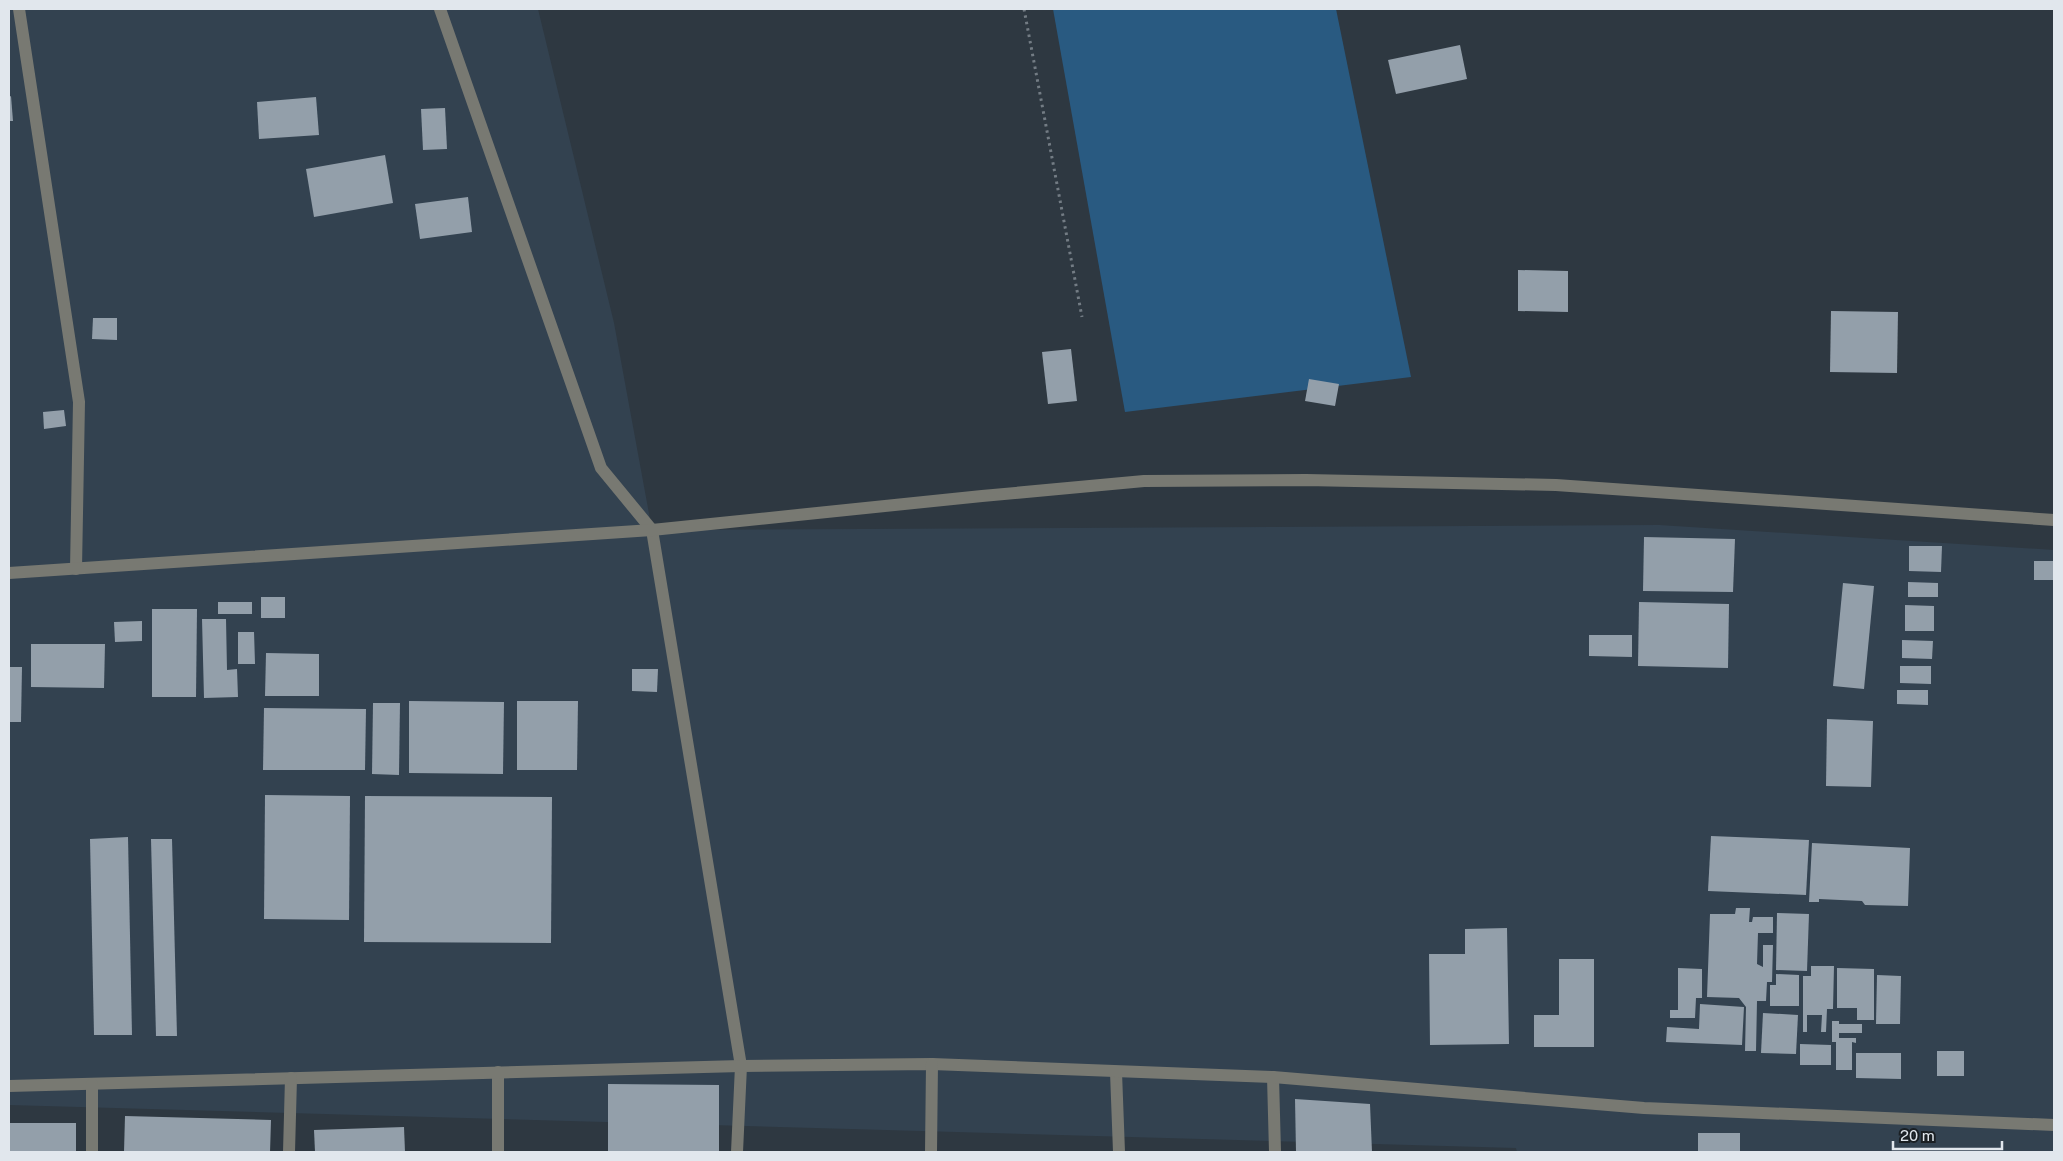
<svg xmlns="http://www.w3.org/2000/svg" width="2063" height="1161" font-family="'Public Sans',sans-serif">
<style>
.built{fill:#334250}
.green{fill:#295a81}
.building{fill:#939faa}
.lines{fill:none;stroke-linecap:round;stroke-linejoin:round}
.path{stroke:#737c84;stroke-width:3;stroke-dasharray:2.5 4;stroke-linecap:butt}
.minor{stroke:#787972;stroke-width:12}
</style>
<rect width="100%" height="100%" fill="#2e3841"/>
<path class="built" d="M 9,9 L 538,9 L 614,323 L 652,530 L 1659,525 L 2054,550 L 2054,1152 L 1517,1152 L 1516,1148 L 9,1105 Z"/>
<path class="green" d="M 1053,9 L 1336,9 L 1411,377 L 1125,412 Z"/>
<g class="building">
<path d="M 1460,45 L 1467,79 L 1396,94 L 1388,60 Z"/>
<path d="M 11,96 L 13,121 L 9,121 L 9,97 Z"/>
<path d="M 316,97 L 319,135 L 259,139 L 257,102 Z"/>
<path d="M 445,108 L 447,149 L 423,150 L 421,109 Z"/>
<path d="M 385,155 L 393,203 L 314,217 L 306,169 Z"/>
<path d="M 468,197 L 472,232 L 420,239 L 415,204 Z"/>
<path d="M 1518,270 L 1568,271 L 1568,312 L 1518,311 Z"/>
<path d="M 1831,311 L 1898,312 L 1897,373 L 1830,372 Z"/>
<path d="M 93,318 L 117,318 L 117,340 L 92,339 Z"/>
<path d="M 1071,349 L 1077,401 L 1048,404 L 1042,352 Z"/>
<path d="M 1309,379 L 1339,384 L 1335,406 L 1305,401 Z"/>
<path d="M 64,410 L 66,426 L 44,429 L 43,412 Z"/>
<path d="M 1644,537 L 1735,539 L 1733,592 L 1643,591 Z"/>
<path d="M 1909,546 L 1942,546 L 1941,572 L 1909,571 Z"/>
<rect x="2034" y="561" width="20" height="19"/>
<path d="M 1908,582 L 1938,583 L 1938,597 L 1908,597 Z"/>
<path d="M 1843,583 L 1874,586 L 1864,689 L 1833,686 Z"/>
<rect x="261" y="597" width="24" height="21"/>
<rect x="218" y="602" width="34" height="12"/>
<path d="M 1639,602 L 1729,604 L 1728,668 L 1638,666 Z"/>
<path d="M 1905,605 L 1934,606 L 1934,631 L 1905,631 Z"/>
<path d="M 152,609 L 197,609 L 196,697 L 152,697 Z"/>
<path d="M 202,619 L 226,619 L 227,670 L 237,669 L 238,697 L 204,698 Z"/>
<path d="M 142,621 L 142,641 L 115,642 L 114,622 Z"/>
<path d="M 238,632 L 254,632 L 255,664 L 238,664 Z"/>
<path d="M 1589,635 L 1632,635 L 1632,657 L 1589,656 Z"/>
<path d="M 1902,640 L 1933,641 L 1932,659 L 1902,658 Z"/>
<path d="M 31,644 L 105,644 L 104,688 L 31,687 Z"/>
<path d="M 266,653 L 319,654 L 319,696 L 265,696 Z"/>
<path d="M 1900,666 L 1931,666 L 1931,684 L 1900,683 Z"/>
<path d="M 9,667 L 22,667 L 21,722 L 9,722 Z"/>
<path d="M 632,669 L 658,669 L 657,692 L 632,691 Z"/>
<path d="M 1897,690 L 1928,690 L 1928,705 L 1897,704 Z"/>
<path d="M 409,701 L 504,702 L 503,774 L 409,773 Z"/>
<path d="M 517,701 L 578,701 L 577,770 L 517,770 Z"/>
<path d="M 373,703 L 400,703 L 399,775 L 372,774 Z"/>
<path d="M 264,708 L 366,709 L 365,770 L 263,770 Z"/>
<path d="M 1827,719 L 1873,721 L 1871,787 L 1826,786 Z"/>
<path d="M 265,795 L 350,796 L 349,920 L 264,919 Z"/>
<path d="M 365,796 L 552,797 L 551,943 L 364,942 Z"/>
<path d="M 1711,836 L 1809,840 L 1806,895 L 1708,891 Z"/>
<path d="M 128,837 L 132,1035 L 94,1035 L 90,839 Z"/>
<path d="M 151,839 L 172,839 L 177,1036 L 156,1036 Z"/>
<path d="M 1812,843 L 1910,848 L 1908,906 L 1865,905 L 1862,901 L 1819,899 L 1819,902 L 1809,902 Z"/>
<path d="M 1736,908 L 1750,908 L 1749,922 L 1752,922 L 1753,917 L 1773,917 L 1773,933 L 1758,933 L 1757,964 L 1763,967 L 1763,945 L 1773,945 L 1772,982 L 1767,982 L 1766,1001 L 1757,1001 L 1756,1051 L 1745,1051 L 1746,1007 L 1739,998 L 1707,997 L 1710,914 L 1735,914 Z"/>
<path d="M 1777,913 L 1809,914 L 1807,971 L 1776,970 Z"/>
<path d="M 1507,928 L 1509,1044 L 1430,1045 L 1429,954 L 1465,954 L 1465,929 Z"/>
<path d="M 1559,959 L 1594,959 L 1594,1047 L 1534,1047 L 1534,1015 L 1559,1015 Z"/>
<path d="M 1811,966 L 1834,966 L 1833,1009 L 1827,1009 L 1826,1032 L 1821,1032 L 1822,1015 L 1807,1015 L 1807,1032 L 1803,1032 L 1803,976 L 1811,976 Z"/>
<path d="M 1678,968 L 1702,969 L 1702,998 L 1696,998 L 1695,1018 L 1670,1018 L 1670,1010 L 1678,1010 Z"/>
<path d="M 1837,968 L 1874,969 L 1874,1020 L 1857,1020 L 1857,1008 L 1837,1008 Z"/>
<path d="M 1776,974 L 1799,975 L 1799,1006 L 1770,1006 L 1770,985 L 1776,985 Z"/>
<path d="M 1877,975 L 1901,976 L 1900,1024 L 1876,1024 Z"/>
<path d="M 1700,1004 L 1744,1007 L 1742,1045 L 1666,1042 L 1667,1027 L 1699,1029 Z"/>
<path d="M 1763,1013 L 1798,1015 L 1796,1054 L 1761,1053 Z"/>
<path d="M 1832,1021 L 1839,1021 L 1839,1024 L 1862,1024 L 1862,1033 L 1839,1033 L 1839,1038 L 1856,1038 L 1856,1043 L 1852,1042 L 1852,1070 L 1836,1070 L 1836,1042 L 1832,1042 Z"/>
<path d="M 1800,1044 L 1831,1045 L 1831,1065 L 1800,1065 Z"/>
<rect x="1937" y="1051" width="27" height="25"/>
<path d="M 1856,1053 L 1901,1053 L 1901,1079 L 1856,1078 Z"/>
<path d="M 608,1084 L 719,1085 L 719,1152 L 608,1152 Z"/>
<path d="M 1295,1099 L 1370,1104 L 1372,1152 L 1296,1152 Z"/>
<path d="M 125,1116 L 271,1120 L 270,1152 L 124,1152 Z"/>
<rect x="9" y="1123" width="67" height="29"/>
<path d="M 404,1127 L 405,1152 L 315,1152 L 314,1130 Z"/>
<rect x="1698" y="1133" width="42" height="19"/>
</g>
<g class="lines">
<path class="path" d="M 1024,9 L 1082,317"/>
<g class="minor">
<path d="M 19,9 L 79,402 L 76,569"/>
<path d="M 440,9 L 601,468 L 652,530 L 741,1066 L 737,1152"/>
<path d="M 9,573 L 652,530 L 982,496 L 1144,481 L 1306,480 L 1556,485 L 2054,520"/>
<path d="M 498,1072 L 498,1152"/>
<path d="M 1116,1072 L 1119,1152"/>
<path d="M 1273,1077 L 1275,1152"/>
<path d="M 9,1086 L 741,1066 L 932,1064 L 1273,1077 L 1644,1108 L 2054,1125"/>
<path d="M 92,1152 L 92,1084"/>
<path d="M 289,1152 L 291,1078"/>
<path d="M 931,1152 L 932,1064"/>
</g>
</g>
<rect width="2063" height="1161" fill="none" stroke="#e1e7ed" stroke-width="20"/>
<path d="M1893 1141v8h109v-8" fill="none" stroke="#e1e7ed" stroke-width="2.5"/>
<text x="1900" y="1141" font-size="15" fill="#e1e7ed" stroke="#1a1f23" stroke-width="4" paint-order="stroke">20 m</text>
</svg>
